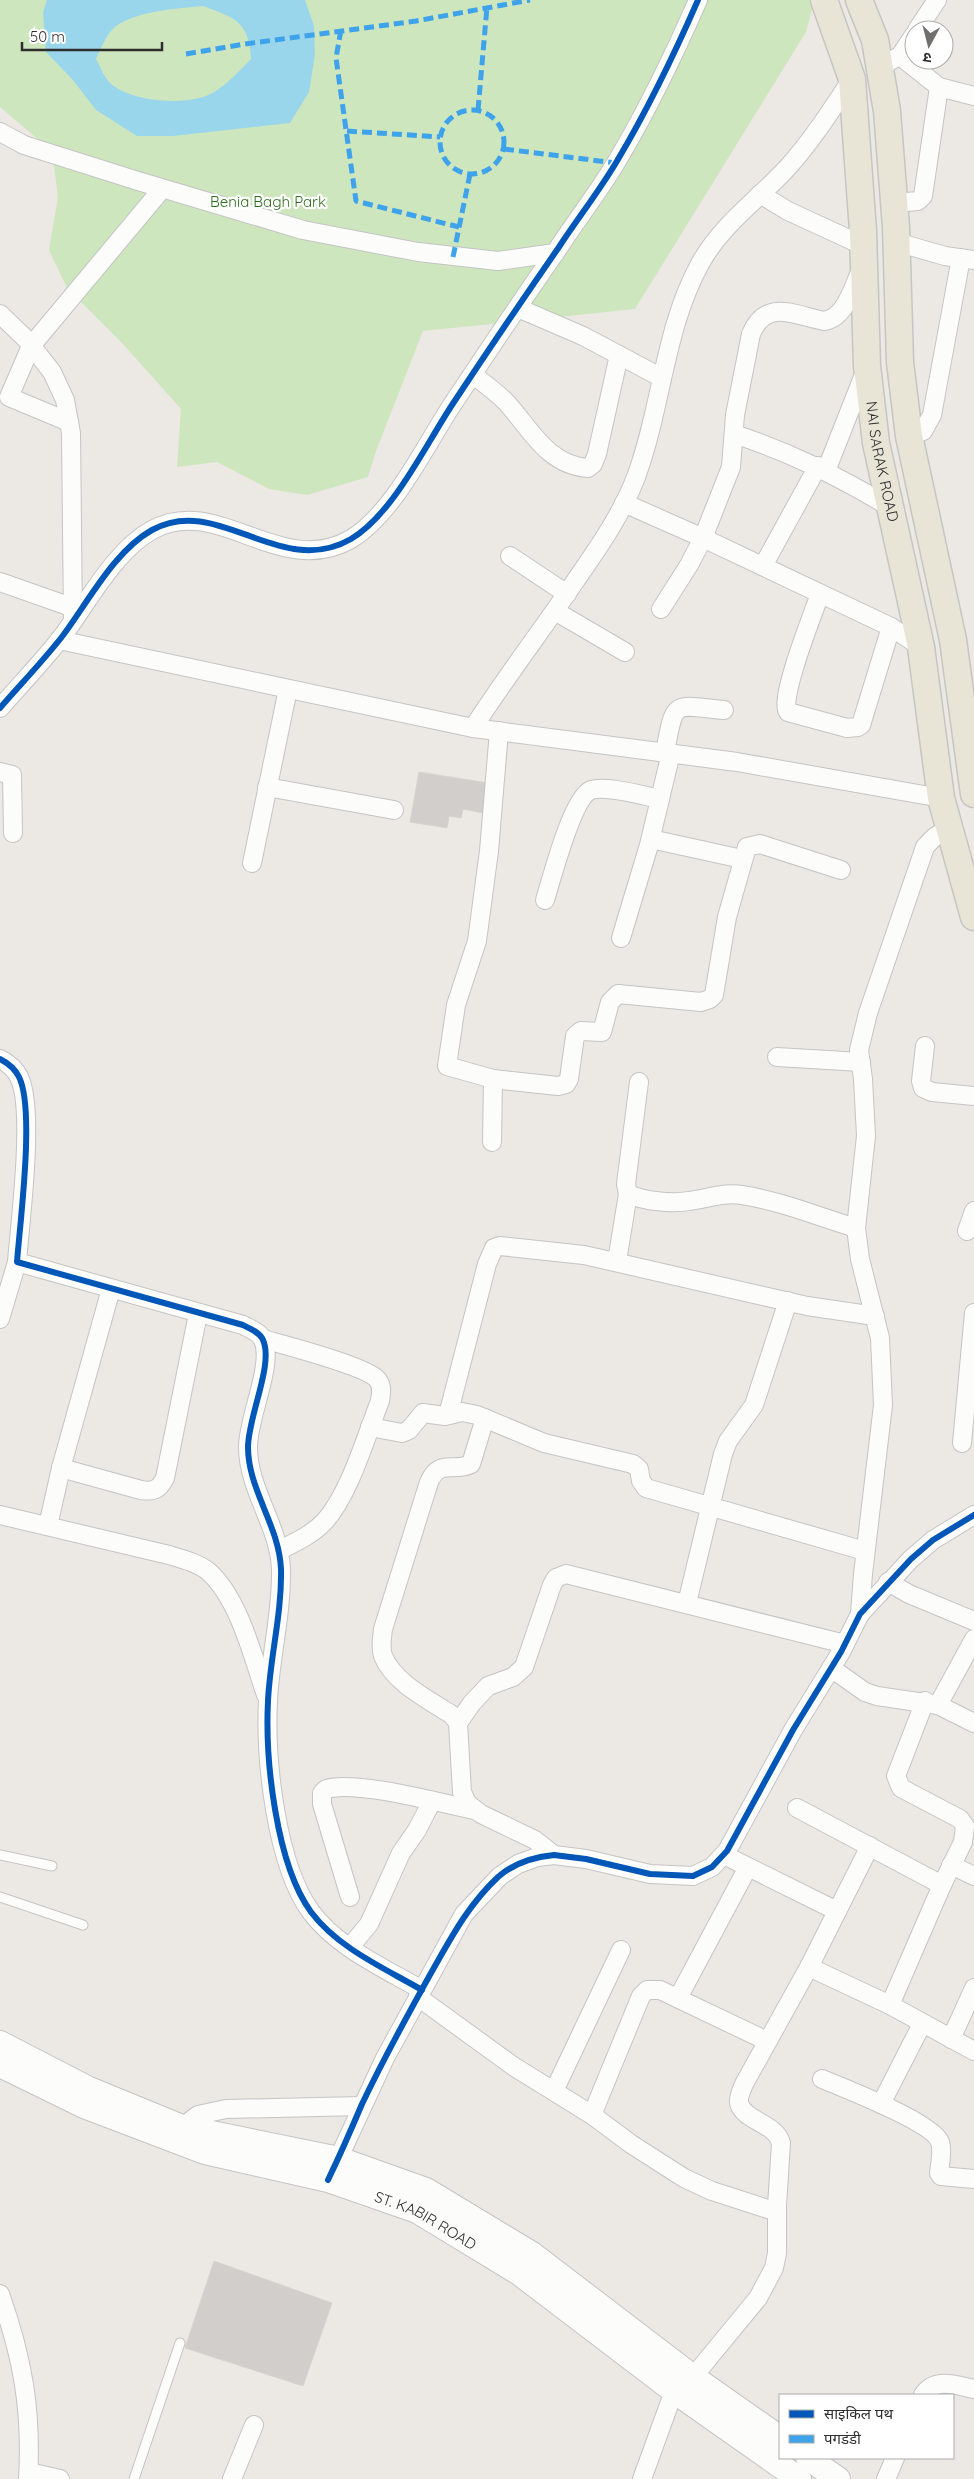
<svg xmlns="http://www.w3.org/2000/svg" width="974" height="2479" font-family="Quicksand,'Noto Sans Devanagari',sans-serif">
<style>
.green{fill:#cee6be}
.water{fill:#99d6ec;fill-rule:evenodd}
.building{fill:#d1cecb;stroke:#d7d4d0}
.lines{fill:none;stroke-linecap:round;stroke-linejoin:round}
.service-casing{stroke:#c5c4c5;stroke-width:11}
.minor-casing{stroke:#c5c4c5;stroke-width:20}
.secondary-casing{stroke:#c5c4c5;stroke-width:26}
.primary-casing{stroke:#c6c5c4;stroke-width:29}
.service{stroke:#fcfcfb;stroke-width:9}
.minor{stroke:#fcfcfb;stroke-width:18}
.secondary{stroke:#fcfcfb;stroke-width:24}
.primary{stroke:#e8e4d6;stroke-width:26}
.quiet{stroke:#3ea3eb;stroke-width:5;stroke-dasharray:10 5;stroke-linecap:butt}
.cycleway-casing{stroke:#fff;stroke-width:9}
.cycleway{stroke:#0057b8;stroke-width:6}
.labels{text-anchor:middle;stroke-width:4.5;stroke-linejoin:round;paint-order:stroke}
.park-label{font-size:15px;fill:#2c6e1b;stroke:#fff}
.street-label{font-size:15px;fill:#2e2e2e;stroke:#fff}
</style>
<rect width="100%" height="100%" fill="#ece8e4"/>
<path class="green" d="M 0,0 L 813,0 L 814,2 L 806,32 L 635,309 L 423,331 L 376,451 L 368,477 L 307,495 L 269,489 L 217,462 L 177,467 L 181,409 L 123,344 L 67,288 L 49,250 L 58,197 L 52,151 L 0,107 Z"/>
<path class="water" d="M 47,0 L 305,0 L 314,26 L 315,55 L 309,92 L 290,123 L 173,136 L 137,136 L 96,110 L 72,79 L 46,52 L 43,12 ZM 203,6 C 236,18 249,22 251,59 C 237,73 222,91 203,97 C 177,105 130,101 110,83 C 104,77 100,66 96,59 C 101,48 108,30 119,24 C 144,10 175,9 203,6 Z"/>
<g class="building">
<path d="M 419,772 L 488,783 L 483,813 L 463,809 L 461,818 L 449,816 L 447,828 L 410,822 Z"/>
<path d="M 214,2261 L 332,2303 L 303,2386 L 185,2348 Z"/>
</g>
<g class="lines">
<g class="service-casing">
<g id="service">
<path d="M 0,1855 L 52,1866"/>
<path d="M 0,1897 L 83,1925"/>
<path d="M 134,2479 L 180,2343"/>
</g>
</g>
<g class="minor-casing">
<g id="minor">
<path d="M 917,30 L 937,0"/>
<path d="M 900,56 L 914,35"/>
<path d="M 880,66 L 900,56 L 939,87 L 974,96"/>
<path d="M 0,132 L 24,145 L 138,181 L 303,230 L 418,252 L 498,261 L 555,253"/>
<path d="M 760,194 L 788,211 L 864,246"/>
<path d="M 894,203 L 918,201 L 923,196 L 939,87"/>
<path d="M 896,242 L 945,256 L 974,260"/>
<path d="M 518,308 L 583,336 L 662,378"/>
<path d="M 0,314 L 27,340 L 52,372 L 65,400 L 71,433 L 73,621"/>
<path d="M 473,375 C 484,383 496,392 506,402 C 530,428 547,465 588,468 L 593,464 L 597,454 L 619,355"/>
<path d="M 69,422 L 9,397 L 31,346 L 162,189"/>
<path d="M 734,434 C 792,453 837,476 890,507"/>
<path d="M 909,436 L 923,431 L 932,415 L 961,258"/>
<path d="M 826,471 L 865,372"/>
<path d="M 624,503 L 703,538 L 891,627 L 921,647"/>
<path d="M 510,556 L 567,594"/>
<path d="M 763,566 L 818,466"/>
<path d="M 0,582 L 74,608"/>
<path d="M 820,594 C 814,611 778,701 788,712 L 847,728 L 858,727 L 861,725 L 891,627"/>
<path d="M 661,609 L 689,565 L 703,538 L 731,467 L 735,415 L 751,334 C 766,298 794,315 824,321 C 846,318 853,286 862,268"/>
<path d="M 555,611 L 625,652"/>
<path d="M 59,640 L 473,728 L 737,762 L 941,798"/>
<path d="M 0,708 C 20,685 42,662 61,638 C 87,604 114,551 152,530 C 218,493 280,580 351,539 C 393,514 425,446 452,405 C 487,352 523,299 559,247 C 578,218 600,190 617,161 C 648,109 674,55 698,0"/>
<path d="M 473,728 C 506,677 542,630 576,580 C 598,548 622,514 636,477 C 662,407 664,328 701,262 C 723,223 760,198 789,166 C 813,139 832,109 852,79"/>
<path d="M 499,731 L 489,851 L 477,941 L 456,1005 L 447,1066 L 493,1079 L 558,1086 L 566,1084 L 569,1079 L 575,1036 L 581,1031 L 602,1032 L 610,1002 L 618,994 L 701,1002 L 710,999 L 714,995 L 727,917 L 747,847 L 760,844 L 841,870"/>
<path d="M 665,752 C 675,699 672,705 724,710"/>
<path d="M 0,772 L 12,775 L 13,833"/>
<path d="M 267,787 L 394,810"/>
<path d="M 651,839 L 742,859"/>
<path d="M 252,863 L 288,689"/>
<path d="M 545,900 C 552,878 572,798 591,790 C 607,785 644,796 660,799"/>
<path d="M 621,938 L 649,845 L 671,753"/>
<path d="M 925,1046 L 921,1081 L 923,1088 L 932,1092 L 974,1096"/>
<path d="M 777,1057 L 861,1062"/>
<path d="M 0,1059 C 8,1063 15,1069 19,1077 C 35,1109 20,1222 17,1262 L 243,1325 C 250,1329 260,1332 263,1340 C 274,1364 248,1417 248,1447 C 248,1490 279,1525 281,1569 C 282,1614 270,1657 268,1701 C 265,1760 276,1864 311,1912 C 338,1948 384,1968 422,1990"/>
<path d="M 639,1082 L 626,1184 L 628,1194 C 644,1201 671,1204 689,1201 C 709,1199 720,1192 742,1195 C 781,1201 819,1217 856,1228"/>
<path d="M 492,1142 L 493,1079"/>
<path d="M 967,1231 L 974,1211"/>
<path d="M 617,1261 L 628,1194"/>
<path d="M 0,1319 L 17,1262"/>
<path d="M 263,1339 C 284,1345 365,1366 377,1379 C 383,1386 381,1394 380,1401 C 366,1436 350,1493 325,1521 C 313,1534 296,1542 280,1550"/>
<path d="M 448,1415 L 487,1264 L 494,1248 L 500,1246 L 584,1255 L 807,1306 L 875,1316"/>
<path d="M 485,1418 L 471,1464 C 453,1473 440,1458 429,1482 L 383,1629 C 382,1638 380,1647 383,1656 C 394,1683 429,1700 452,1715 L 458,1723 L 462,1792 L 467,1803 L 481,1814 L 535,1840 L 554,1855"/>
<path d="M 370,1427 L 402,1433 L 409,1430 L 423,1413 L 445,1416 L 462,1412 L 477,1415 L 544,1443 L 633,1464 L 639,1469 L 641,1481 L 646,1488 L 865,1551"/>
<path d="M 962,1443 L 974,1313"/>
<path d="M 61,1468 L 141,1490 C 153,1492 159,1490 165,1478 L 198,1314"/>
<path d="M 0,1515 L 169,1555 C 183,1559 198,1563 209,1572 C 239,1599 253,1657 266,1695"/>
<path d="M 48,1526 L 61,1468 L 111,1289"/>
<path d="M 888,1582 L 909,1594 L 974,1621"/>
<path d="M 687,1603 L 723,1454 L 728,1441 L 754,1405 L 788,1301"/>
<path d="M 860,1614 L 863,1574 L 883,1405 L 880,1338 L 860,1259 L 856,1228 L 866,1136 L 863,1079 L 859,1050 L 868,1013 L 925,847 C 933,838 938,832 950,831"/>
<path d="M 831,1668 L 865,1692 L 877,1696 L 938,1705 L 974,1723"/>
<path d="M 925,1701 L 896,1776 L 901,1788 L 960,1819 L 965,1826 L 963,1842 L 942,1885"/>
<path d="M 938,1705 L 974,1639"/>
<path d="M 458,1723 L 472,1703 L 488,1686 L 513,1677 L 524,1667 L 552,1585 L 556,1578 L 566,1574 L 845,1644"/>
<path d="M 797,1808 L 942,1885 L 890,2005 L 974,2051"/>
<path d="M 870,1846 L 809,1967 L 890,2005"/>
<path d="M 724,1855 L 837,1911"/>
<path d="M 951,1865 L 974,1876"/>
<path d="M 350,1897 L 322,1804 L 322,1793 L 326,1789 C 356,1780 440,1803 474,1810"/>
<path d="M 350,1947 L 369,1924 L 401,1853 L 417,1830 L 432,1801"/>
<path d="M 418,1997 L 513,2066 L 592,2115 L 631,2144 L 684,2178 L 712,2191 L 777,2212"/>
<path d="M 678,1998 L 748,1867"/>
<path d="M 951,2039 L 974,1988"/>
<path d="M 822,2079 C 844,2088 933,2123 940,2142 C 943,2150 940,2164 939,2173 L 941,2176 L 974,2179"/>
<path d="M 554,2091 L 621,1950"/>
<path d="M 881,2104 L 922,2024"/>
<path d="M 592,2115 L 641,1996 L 647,1990 L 660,1990 L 767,2041"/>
<path d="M 176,2132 L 198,2115 L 226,2109 L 362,2106"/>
<path d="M 334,2168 L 385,2058 L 464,1914 L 500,1876 L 518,1864 L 537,1857 L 554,1855 L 586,1859 L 650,1874 L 693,1876 L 712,1867 L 727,1851 L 793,1730 L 841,1652 L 860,1614 L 911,1559 L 933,1540 L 974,1515"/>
<path d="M 0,2294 C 23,2359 32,2411 28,2479"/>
<path d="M 693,2377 L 758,2298 L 774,2268 L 777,2253 L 777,2206 L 781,2143 C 776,2123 743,2121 739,2103 C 738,2097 742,2089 744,2084 L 809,1967"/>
<path d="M 923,2395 C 935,2377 956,2385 974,2389"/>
<path d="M 29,2472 L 60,2479"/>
<path d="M 232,2479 L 254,2425"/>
<path d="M 642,2479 L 674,2391"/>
<path d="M 886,2479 L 895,2458"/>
</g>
</g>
<g class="secondary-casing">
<g id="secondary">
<path d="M 0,2043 L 87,2088 L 182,2127 L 339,2159 L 426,2190 L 532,2254 L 693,2377 L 780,2438"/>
<path id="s1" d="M 0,2065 L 84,2106 L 205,2152 L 328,2180 L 417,2211 L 519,2273 L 674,2391 L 799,2479"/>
<path d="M 808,2458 L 838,2479"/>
</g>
</g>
<g class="primary-casing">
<g id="primary">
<path id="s2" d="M 824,0 L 852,79 L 863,231 L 867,366 L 876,443 L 921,647 L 941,798 L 974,917"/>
<path d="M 859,0 L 875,40 L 887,111 L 896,227 L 900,362 L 909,436 L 953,640 L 974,794"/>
</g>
</g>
<use href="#service" class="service"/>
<use href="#minor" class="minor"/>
<use href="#secondary" class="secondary"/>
<use href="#primary" class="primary"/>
<g class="quiet">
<path d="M 341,30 L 336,58 L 356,201 L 459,227"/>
<path d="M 186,54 L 245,44 L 416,21 L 530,0"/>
<circle cx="472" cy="142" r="32"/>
<path d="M 478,110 L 487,7"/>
<path d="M 347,131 L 440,137"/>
<path d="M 504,149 L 616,163"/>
<path d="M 453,257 L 470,174"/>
</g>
<g class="cycleway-casing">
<g id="cycleway">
<path d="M 0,708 C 20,685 42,662 61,638 C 87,604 114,551 152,530 C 218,493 280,580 351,539 C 393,514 425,446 452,405 C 487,352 523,299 559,247 C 578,218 600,190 617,161 C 648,109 674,55 698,0"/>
<path d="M 0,1059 C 8,1063 15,1069 19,1077 C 35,1109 20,1222 17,1262 L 243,1325 C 250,1329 260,1332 263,1340 C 274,1364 248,1417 248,1447 C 248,1490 279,1525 281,1569 C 282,1614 270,1657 268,1701 C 265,1760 276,1864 311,1912 C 338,1948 384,1968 422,1990"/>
<path d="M 328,2180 C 340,2155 351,2130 362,2104 C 383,2060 407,2016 431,1973 C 451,1938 468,1905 498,1877 C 514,1863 533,1857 554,1855 L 586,1859 L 650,1874 L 693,1876 L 712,1867 L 727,1851 L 793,1730 L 841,1652 L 860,1614 L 911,1559 L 933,1540 L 974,1515"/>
</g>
</g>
<use href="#cycleway" class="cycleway"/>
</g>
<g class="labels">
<g class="park-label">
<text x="268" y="207">Benia Bagh Park</text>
</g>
<g class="street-label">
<text dy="5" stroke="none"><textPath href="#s2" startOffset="468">NAI SARAK ROAD</textPath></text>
<text dy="5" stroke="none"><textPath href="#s1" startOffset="455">ST. KABIR ROAD</textPath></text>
</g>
</g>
<rect x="779" y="2394" width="175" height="65" fill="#ffffff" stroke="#ababab"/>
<rect x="789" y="2410" width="25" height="8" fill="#0057b8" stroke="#ababab"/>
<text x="824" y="2419" font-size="15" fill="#2e2e2e">साइकिल पथ</text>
<rect x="789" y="2435" width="25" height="8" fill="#3ea3eb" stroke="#ababab"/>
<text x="824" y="2444" font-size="15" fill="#2e2e2e">पगडंडी</text>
<g transform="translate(929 45) rotate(187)"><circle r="24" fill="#ffffff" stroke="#ababab"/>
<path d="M0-4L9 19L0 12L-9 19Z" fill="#706f6e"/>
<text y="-8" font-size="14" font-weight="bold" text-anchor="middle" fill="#2e2e2e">उ</text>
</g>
<path d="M22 42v8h140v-8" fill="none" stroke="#2e2e2e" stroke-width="2.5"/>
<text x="30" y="42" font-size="15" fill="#2e2e2e" stroke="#ffffff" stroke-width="4" paint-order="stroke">50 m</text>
</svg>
